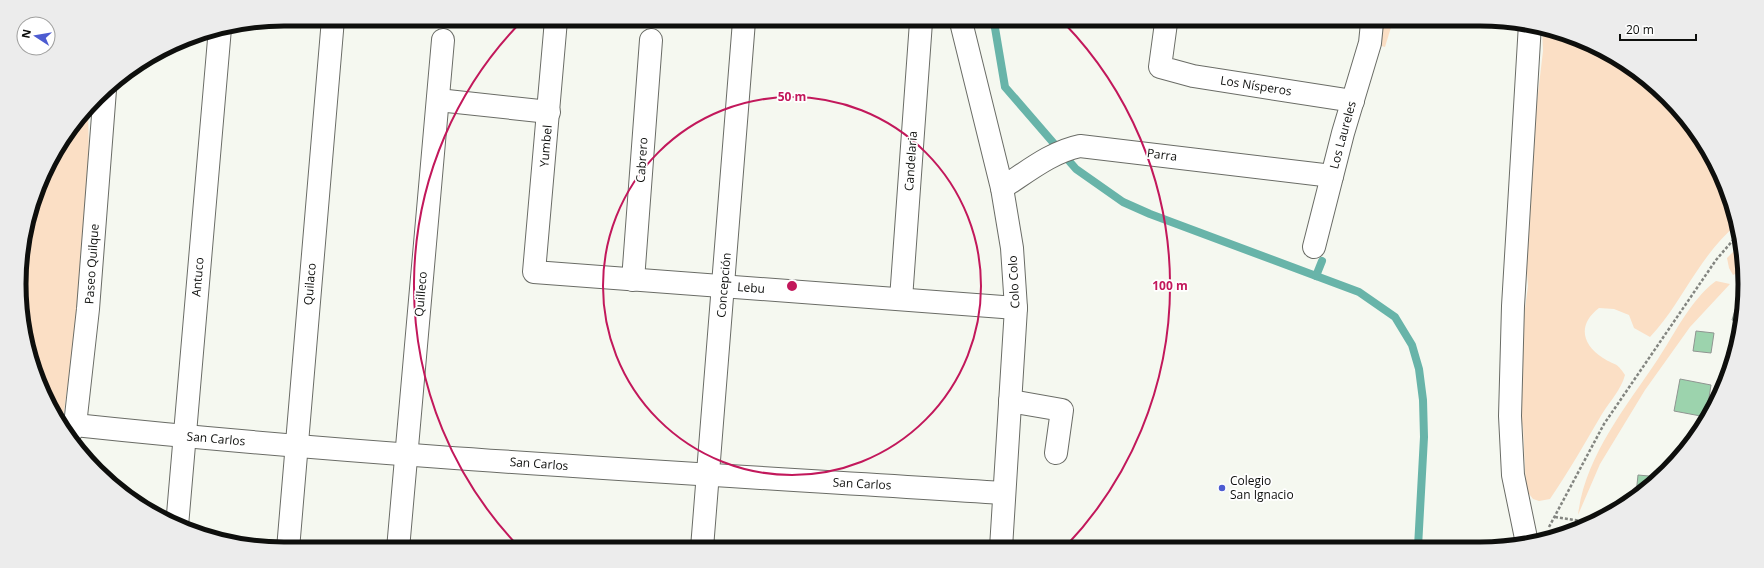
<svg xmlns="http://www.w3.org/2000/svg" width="1764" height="568" font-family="'Open Sans',sans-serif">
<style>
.green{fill:#fbdfc5}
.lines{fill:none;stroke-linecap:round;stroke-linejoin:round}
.stream{stroke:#68b4a9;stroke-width:8}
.building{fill:#9cd3ad;stroke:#8f9591}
.minor-casing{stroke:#6a6c66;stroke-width:24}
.major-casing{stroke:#6a6c66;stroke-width:24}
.path{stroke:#838580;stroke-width:2.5;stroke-dasharray:3 2;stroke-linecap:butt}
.minor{stroke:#fff;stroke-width:22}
.major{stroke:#fff;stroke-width:22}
.ring{fill:none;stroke:#c2185b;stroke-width:2}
.poi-dot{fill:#4d5cd1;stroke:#fff;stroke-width:1.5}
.labels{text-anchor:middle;stroke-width:3.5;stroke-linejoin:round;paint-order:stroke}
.street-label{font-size:12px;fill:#0e0f0d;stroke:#fff}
.poi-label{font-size:12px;fill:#0e0f0d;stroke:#fff;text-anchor:start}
.rim{fill:none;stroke:#0e0f0d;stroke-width:5}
.centre{fill:#c2185b;stroke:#fff;stroke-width:2}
.ring-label{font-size:12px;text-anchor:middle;font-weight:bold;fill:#c2185b;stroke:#fff;stroke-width:3.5;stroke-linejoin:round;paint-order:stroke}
</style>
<rect width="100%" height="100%" fill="#f5f8f0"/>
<g class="green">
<path d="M 1372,23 L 1392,24 L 1385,47 L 1370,43 Z"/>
<path d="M 1542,27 L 1582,39 L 1627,64 L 1669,105 L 1706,147 L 1725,183 L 1737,224 C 1722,237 1708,254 1697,271 C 1682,293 1669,317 1650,337 L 1634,328 L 1629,315 L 1614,309 L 1599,308 C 1578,324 1581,344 1603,358 C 1615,366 1616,361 1625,375 C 1621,390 1610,401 1602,414 C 1585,443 1569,471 1550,499 L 1539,501 L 1533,499 L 1526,490 L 1523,428 L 1519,410 L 1524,316 L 1528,286 L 1525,246 L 1530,204 L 1532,144 L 1543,51 Z"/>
<path d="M 88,107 L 89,157 L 77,322 L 63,418 L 60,424 L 28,352 L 20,301 L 21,250 L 46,167 L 74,122 Z"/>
<path d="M 1741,244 L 1744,270 L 1733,275 L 1729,268 L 1727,258 Z"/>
<path d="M 1716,281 L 1730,284 L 1690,327 L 1645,390 L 1600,464 L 1578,515 C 1585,456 1626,407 1658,359 C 1674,335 1691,299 1716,281 Z"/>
</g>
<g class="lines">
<g class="stream">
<path d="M 994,22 L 1005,87 L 1076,169 L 1123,202 L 1150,214 L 1359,292 L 1395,317 L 1412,345 L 1419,369 L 1423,400 L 1424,437 L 1418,547"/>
<path d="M 1316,276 L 1322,261"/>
</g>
</g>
<g class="building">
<path d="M 1741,291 L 1744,292 L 1741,323 L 1732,320 Z"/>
<path d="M 1696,331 L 1714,333 L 1711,353 L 1693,351 Z"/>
<path d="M 1680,379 L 1711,385 L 1706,417 L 1674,411 Z"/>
<path d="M 1638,475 L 1660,477 L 1636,494 Z"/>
</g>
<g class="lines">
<g class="minor-casing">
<g id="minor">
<path d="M 556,20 L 534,272 L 1016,308"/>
<path d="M 1166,23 L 1160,67 L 1193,76 L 1353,101"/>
<path d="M 438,100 L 549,112"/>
<path d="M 1002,188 C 1027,172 1051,152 1080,146 L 1332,176"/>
<path d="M 1314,247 L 1343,133 L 1370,43 L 1372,23"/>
<path d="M 633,280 L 651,40"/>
<path d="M 901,299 L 921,22"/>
<path d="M 1010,401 L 1062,410 L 1056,453"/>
<path d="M 75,425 C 384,458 694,473 1004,493"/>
<path d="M 68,437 L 75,425 L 88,309 L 105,90"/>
<path d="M 177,526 L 220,28"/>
<path d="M 1527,543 L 1513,475 L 1510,416 L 1513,306 L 1530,24"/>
<path d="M 702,548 L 744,21"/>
<path d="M 288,549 L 333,19"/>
<path d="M 398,549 L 443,40"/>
</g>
</g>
<g class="major-casing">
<path id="major" d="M 961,22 L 1002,188 L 1012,248 L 1016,308 L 1001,548"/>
</g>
<g class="path">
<path d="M 1555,517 L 1594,523"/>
<path d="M 1549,527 L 1604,424 L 1716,260 L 1740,232"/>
</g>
<use href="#minor" class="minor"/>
<use href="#major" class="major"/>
</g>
<g class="ring">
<circle cx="792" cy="286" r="189"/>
<path d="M518 546A378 378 0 0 1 522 21M1064 23A378 378 0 0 1 1066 546"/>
</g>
<circle class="poi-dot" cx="1222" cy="488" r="4"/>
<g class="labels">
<g class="street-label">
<text transform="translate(1256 86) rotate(9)" y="4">Los Nísperos</text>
<text transform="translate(1343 135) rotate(-75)" y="4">Los Laureles</text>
<text transform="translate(546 146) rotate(-85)" y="4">Yumbel</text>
<text transform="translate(1162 155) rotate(7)" y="4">Parra</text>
<text transform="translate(642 160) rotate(-86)" y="4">Cabrero</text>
<text transform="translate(911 161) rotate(-86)" y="4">Candelaria</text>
<text transform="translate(92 264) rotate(-86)" y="4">Paseo Quilque</text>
<text transform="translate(198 277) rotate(-85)" y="4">Antuco</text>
<text transform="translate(1014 282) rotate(-93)" y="4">Colo Colo</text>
<text transform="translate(310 284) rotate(-85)" y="4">Quilaco</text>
<text transform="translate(724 285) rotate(-85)" y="4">Concepción</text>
<text transform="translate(751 288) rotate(4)" y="4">Lebu</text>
<text transform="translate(421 294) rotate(-85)" y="4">Quilleco</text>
<text transform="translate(216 439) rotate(5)" y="4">San Carlos</text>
<text transform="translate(539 464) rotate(4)" y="4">San Carlos</text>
<text transform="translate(862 484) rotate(3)" y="4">San Carlos</text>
</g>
<g class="poi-label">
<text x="1230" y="485">Colegio<tspan x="1230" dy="14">San Ignacio</tspan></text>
</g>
</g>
<path d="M0 0H1764V568H0ZM284 26H1480A258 258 0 0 1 1738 284V284A258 258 0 0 1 1480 542H284A258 258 0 0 1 26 284V284A258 258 0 0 1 284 26Z" fill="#ececec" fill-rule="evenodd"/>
<path class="rim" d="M284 26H1480A258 258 0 0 1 1738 284V284A258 258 0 0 1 1480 542H284A258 258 0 0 1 26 284V284A258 258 0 0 1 284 26Z"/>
<circle cx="792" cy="286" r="6" class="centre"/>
<g class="ring-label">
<text x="792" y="101">50 m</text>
<text x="1170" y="290">100 m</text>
</g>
<g transform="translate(36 36) rotate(282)"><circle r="19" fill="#ffffff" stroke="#9f9f9e"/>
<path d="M0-3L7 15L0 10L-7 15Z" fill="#4d5cd1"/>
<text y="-6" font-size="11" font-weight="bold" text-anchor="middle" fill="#0e0f0d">N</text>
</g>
<path d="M1620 34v6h76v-6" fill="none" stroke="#0e0f0d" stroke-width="2"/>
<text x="1626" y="34" font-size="12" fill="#0e0f0d" stroke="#ffffff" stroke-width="3" paint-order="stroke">20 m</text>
</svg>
